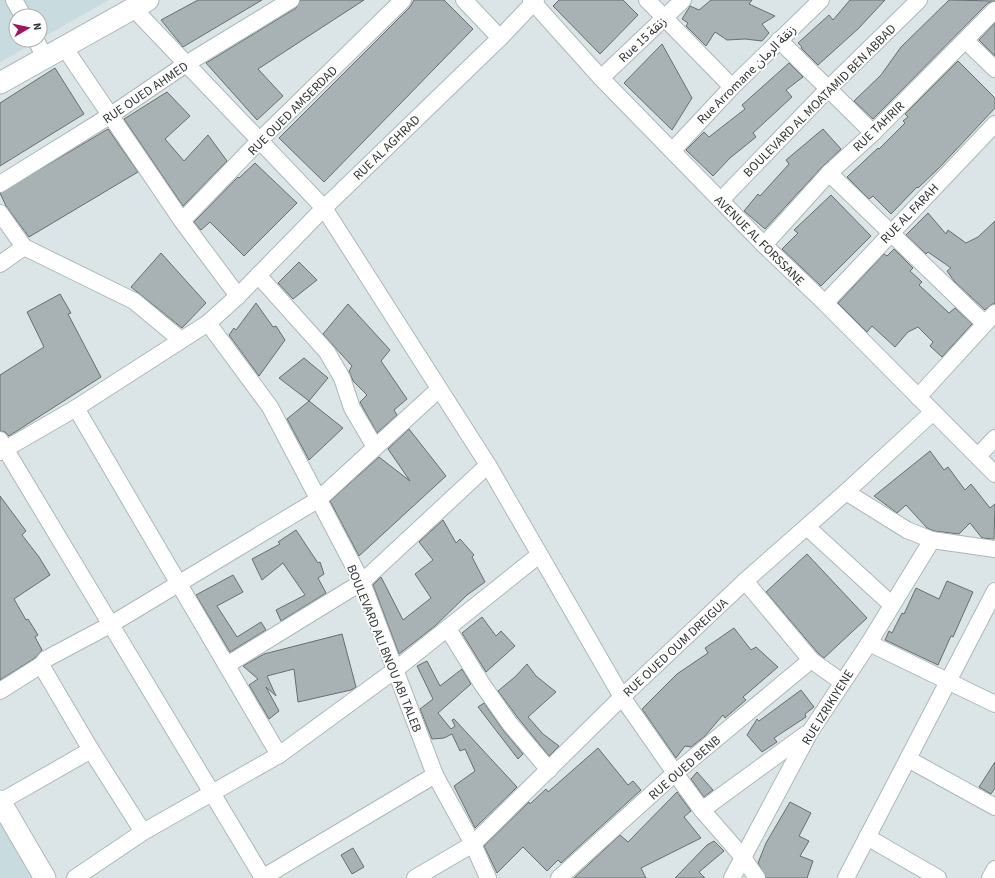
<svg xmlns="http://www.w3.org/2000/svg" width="995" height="878" font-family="'Source Sans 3','Noto Sans Arabic',sans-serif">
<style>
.built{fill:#c8dbde}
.building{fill:#a8b1b3;stroke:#666f70}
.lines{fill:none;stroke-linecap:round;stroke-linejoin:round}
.minor-casing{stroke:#adb7b8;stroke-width:18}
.tertiary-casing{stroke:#adb7b8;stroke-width:23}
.minor{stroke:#fff;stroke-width:16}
.tertiary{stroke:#fff;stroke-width:21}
.labels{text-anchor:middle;stroke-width:4;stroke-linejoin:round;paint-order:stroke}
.street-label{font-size:13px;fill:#323637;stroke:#fff}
</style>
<rect width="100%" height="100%" fill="#dbe5e7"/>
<g class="built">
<path d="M 0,0 L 109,0 L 40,39 L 40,16 L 16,16 L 16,40 L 39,40 L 0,62 Z"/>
<path d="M 0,806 L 44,878 L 0,878 Z"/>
</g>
<g class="building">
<path d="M 198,0 L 262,0 L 183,47 L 161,20 Z"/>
<path d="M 300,0 L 364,0 L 258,69 L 283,96 L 257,120 L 206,63 L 296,8 Z"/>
<path d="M 414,0 L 444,0 L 473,29 L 324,182 L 279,138 L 410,7 Z"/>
<path d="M 559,0 L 623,0 L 638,15 L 600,54 L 553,6 Z"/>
<path d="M 711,0 L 752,0 L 749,4 L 775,16 L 762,24 L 769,33 L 762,41 L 745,39 L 727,40 L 715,32 L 706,46 L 686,26 L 688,23 L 682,19 L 690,6 L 699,10 Z"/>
<path d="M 850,0 L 885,0 L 859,28 L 818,65 L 801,48 L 802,47 L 798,43 L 829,15 L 833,20 Z"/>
<path d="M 949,0 L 995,1 L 988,3 L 873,119 L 854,101 L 881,75 L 901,47 Z"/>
<path d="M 995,23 L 995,56 L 979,40 Z"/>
<path d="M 662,44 L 692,98 L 672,130 L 624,83 Z"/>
<path d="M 958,61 L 995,98 L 995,108 L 939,168 L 918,188 L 917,187 L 891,214 L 873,196 L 869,199 L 847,177 L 878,148 L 879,149 L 905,123 L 903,121 L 908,117 L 905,114 Z"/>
<path d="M 789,63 L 803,77 L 786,90 L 792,97 L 753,133 L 756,137 L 730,158 L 713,176 L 686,150 L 704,132 L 709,137 L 745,109 L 742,105 Z"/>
<path d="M 55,68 L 84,114 L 0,166 L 0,103 Z"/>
<path d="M 167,92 L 190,116 L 165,139 L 184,161 L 208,135 L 227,161 L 183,206 L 124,119 Z"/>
<path d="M 108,129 L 138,172 L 29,237 L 6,206 L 0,193 Z"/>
<path d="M 823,129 L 841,149 L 822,167 L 765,229 L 744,211 L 758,194 L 760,196 L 789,164 L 786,160 Z"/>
<path d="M 255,163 L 297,203 L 244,256 L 210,222 L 201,230 L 194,222 L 238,177 L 239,178 Z"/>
<path d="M 831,195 L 871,236 L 821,286 L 782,249 L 798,233 L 794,230 Z"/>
<path d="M 928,213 L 946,234 L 948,230 L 966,243 L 978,237 L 995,221 L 995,304 L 992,304 L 985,310 L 954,281 L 947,271 L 951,268 L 928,252 L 926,254 L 906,235 Z"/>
<path d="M 894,249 L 913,268 L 910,271 L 922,282 L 919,285 L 949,313 L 955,308 L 972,324 L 942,357 L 930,346 L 933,342 L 918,327 L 908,332 L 895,347 L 872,326 L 867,332 L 838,303 L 884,254 L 887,256 Z"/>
<path d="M 161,253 L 206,303 L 182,328 L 131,287 Z"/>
<path d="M 299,262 L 317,280 L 293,299 L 278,283 Z"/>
<path d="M 60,294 L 71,313 L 68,314 L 101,377 L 9,436 L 5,432 L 0,431 L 0,375 L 44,347 L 27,312 Z"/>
<path d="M 256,303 L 273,327 L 276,326 L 285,340 L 259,376 L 229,335 L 234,328 L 236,330 Z"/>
<path d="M 348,304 L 390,350 L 381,361 L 407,399 L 394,410 L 397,415 L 377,433 L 361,404 L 360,402 L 367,395 L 353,381 L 349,371 L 352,366 L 323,334 Z"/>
<path d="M 304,358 L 328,378 L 309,401 L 279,378 Z"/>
<path d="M 309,401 L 343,428 L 309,460 L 287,419 Z"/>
<path d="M 409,429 L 446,476 L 359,556 L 330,501 L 379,457 L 410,481 L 388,449 Z"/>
<path d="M 930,451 L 944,470 L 948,467 L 965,490 L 971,484 L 990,508 L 995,504 L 994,539 L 982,538 L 970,523 L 959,534 L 934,531 L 927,528 L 906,505 L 897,513 L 874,496 Z"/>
<path d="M 0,496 L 26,531 L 22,535 L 39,557 L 50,575 L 14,599 L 26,620 L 28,619 L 38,635 L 35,637 L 42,650 L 35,658 L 0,680 Z"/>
<path d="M 443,520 L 456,543 L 460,539 L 474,555 L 472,557 L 485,582 L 467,595 L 435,626 L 399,654 L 373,585 L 381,577 L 403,620 L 431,598 L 415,574 L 433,560 L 419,542 Z"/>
<path d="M 296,530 L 318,563 L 320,562 L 324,574 L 318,578 L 326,593 L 281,621 L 276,610 L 305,595 L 283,563 L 262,580 L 252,559 L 280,544 L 278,542 Z"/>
<path d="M 807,554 L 867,618 L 824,658 L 818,653 L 766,592 Z"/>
<path d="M 233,575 L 243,592 L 217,606 L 237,637 L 261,622 L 266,630 L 230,652 L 196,595 Z"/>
<path d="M 947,581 L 973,592 L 953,637 L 951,636 L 938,665 L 885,640 L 889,631 L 892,633 L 902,613 L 904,614 L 916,588 L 939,599 Z"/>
<path d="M 482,617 L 496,636 L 501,631 L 515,646 L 486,672 L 462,633 Z"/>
<path d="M 734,628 L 751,650 L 756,647 L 778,667 L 743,697 L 746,700 L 725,718 L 723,715 L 704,737 L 691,747 L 685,746 L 676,758 L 642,709 L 677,674 L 708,653 L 705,648 Z"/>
<path d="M 342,634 L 356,687 L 351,690 L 298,702 L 294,669 L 267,676 L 276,696 L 266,687 L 279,711 L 269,719 L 249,685 L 258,679 L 243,666 L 264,654 Z"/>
<path d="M 427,661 L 440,686 L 462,669 L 471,684 L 438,713 L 451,729 L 455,726 L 452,720 L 454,719 L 517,787 L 475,828 L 454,786 L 475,771 L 465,749 L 460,751 L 452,734 L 444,738 L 432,739 L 420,709 L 433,699 L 417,666 Z"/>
<path d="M 527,664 L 536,676 L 556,692 L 528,717 L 543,734 L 559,746 L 549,756 L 518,718 L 498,691 L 516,676 Z"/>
<path d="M 801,690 L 814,707 L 805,714 L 806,717 L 774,738 L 777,742 L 762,752 L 747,735 L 757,719 L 759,721 Z"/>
<path d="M 484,703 L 503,730 L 523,754 L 518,759 L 478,707 Z"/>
<path d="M 598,748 L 628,785 L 633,781 L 641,790 L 561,863 L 558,860 L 547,871 L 523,847 L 497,873 L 484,846 L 529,802 L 530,804 L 546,789 L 548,792 Z"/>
<path d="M 995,762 L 995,788 L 991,794 L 979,787 Z"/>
<path d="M 697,772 L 713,790 L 704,797 L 691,779 Z"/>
<path d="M 677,792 L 691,811 L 684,817 L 701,838 L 641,868 L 646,878 L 574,878 L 620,835 L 628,842 Z"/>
<path d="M 790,802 L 811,813 L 799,836 L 809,841 L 800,856 L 813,861 L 807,878 L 766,878 L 758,863 L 766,843 Z"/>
<path d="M 714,841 L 724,851 L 699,872 L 705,878 L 675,878 L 707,845 Z"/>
<path d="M 353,848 L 364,867 L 352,874 L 341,855 Z"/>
</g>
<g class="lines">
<g class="minor-casing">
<g id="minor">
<path d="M 14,0 L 23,16"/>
<path d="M 464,0 L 500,38"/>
<path d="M 531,0 L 601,78 L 764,245 L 825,303 L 995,474"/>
<path d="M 647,0 L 732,87"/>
<path d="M 134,9 L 324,208 L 488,465 L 622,697 L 675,773 L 702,810 L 742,856 L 757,878"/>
<path d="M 36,40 L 45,58"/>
<path d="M 779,40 L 873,133"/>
<path d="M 966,41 L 995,69"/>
<path d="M 64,47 L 182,221 L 238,296"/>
<path d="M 601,78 L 683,0"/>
<path d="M 673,150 L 732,87 L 821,0"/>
<path d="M 829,173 L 984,323"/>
<path d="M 0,184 L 111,115 L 186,64 L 291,0"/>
<path d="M 721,200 L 828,89 L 919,0"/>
<path d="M 0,213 L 24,247 L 134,301 L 181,340"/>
<path d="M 182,221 L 259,141 L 403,0"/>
<path d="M 764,245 L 829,173 L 873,133 L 995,10"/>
<path d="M 0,264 L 24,247"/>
<path d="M 258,275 L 327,352 L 342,378 L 352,408 L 375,447"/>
<path d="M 825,303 L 995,124"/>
<path d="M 208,323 L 270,407 L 362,582 L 435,775 L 473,844 L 488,878"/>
<path d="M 918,397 L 995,313"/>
<path d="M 76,408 L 279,755"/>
<path d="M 0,440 L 263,878"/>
<path d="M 0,452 L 76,408 L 208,323 L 238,296 L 324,208 L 500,38 L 536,0"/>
<path d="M 978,456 L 995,438"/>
<path d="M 846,492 L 907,530 L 932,540 L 995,549"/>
<path d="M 807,527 L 892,605"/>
<path d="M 745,581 L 811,660 L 842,682"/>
<path d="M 448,629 L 482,684 L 510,724 L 549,770"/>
<path d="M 869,643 L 995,704"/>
<path d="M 41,665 L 91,750 L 143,832"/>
<path d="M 227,665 L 362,582 L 488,465"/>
<path d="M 0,691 L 41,665 L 46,659 L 110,625 L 319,499 L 439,389"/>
<path d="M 908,759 L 995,807"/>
<path d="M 0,802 L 91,750"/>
<path d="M 702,810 L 806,734"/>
<path d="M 867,837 L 938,878"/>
<path d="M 75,878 L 143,832 L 279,755 L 395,670 L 539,555"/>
<path d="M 262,878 L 435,775"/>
<path d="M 415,878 L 473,844 L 622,697 L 745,581 L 846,492 L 933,412"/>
<path d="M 559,878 L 675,773 L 811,660"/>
<path d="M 732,878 L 810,732 L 869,643 L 932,540"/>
<path d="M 846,878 L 995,591"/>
<path d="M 990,878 L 995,869"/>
</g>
</g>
<g class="tertiary-casing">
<g id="tertiary">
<path d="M 0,83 L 148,0"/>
<path d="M 0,801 L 45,878"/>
</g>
</g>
<use href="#minor" class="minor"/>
<use href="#tertiary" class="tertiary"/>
</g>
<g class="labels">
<g class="street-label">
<text transform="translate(642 39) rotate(-43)" y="5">Rue 15 زنقة</text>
<text transform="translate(746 74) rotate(-45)" y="5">Rue Arromane زنقة الرمان</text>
<text transform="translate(145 92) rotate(-34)" y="5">RUE OUED AHMED</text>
<text transform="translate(819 100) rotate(-45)" y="5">BOULEVARD AL MOATAMID BEN ABBAD</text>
<text transform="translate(292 110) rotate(-45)" y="5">RUE OUED AMSERDAD</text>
<text transform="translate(878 126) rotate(-44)" y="5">RUE TAHRIR</text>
<text transform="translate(386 147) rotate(-44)" y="5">RUE AL AGHRAD</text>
<text transform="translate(909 213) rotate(-46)" y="5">RUE AL FARAH</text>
<text transform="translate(760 240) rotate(45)" y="5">AVENUE AL FORSSANE</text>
<text transform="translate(675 647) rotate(-43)" y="5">RUE OUED OUM DREIGUA</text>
<text transform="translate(385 648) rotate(68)" y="5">BOULEVARD ALI BNOU ABI TALEB</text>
<text transform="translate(827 707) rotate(-58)" y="5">RUE IZRIKIYENE</text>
<text transform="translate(684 767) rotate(-41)" y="5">RUE OUED BENB</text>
</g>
</g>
<g transform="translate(28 28) rotate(81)"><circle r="19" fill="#ffffff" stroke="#adafaf"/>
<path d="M0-3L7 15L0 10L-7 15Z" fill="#a1155d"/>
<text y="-6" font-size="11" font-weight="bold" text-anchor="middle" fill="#323637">N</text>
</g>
</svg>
